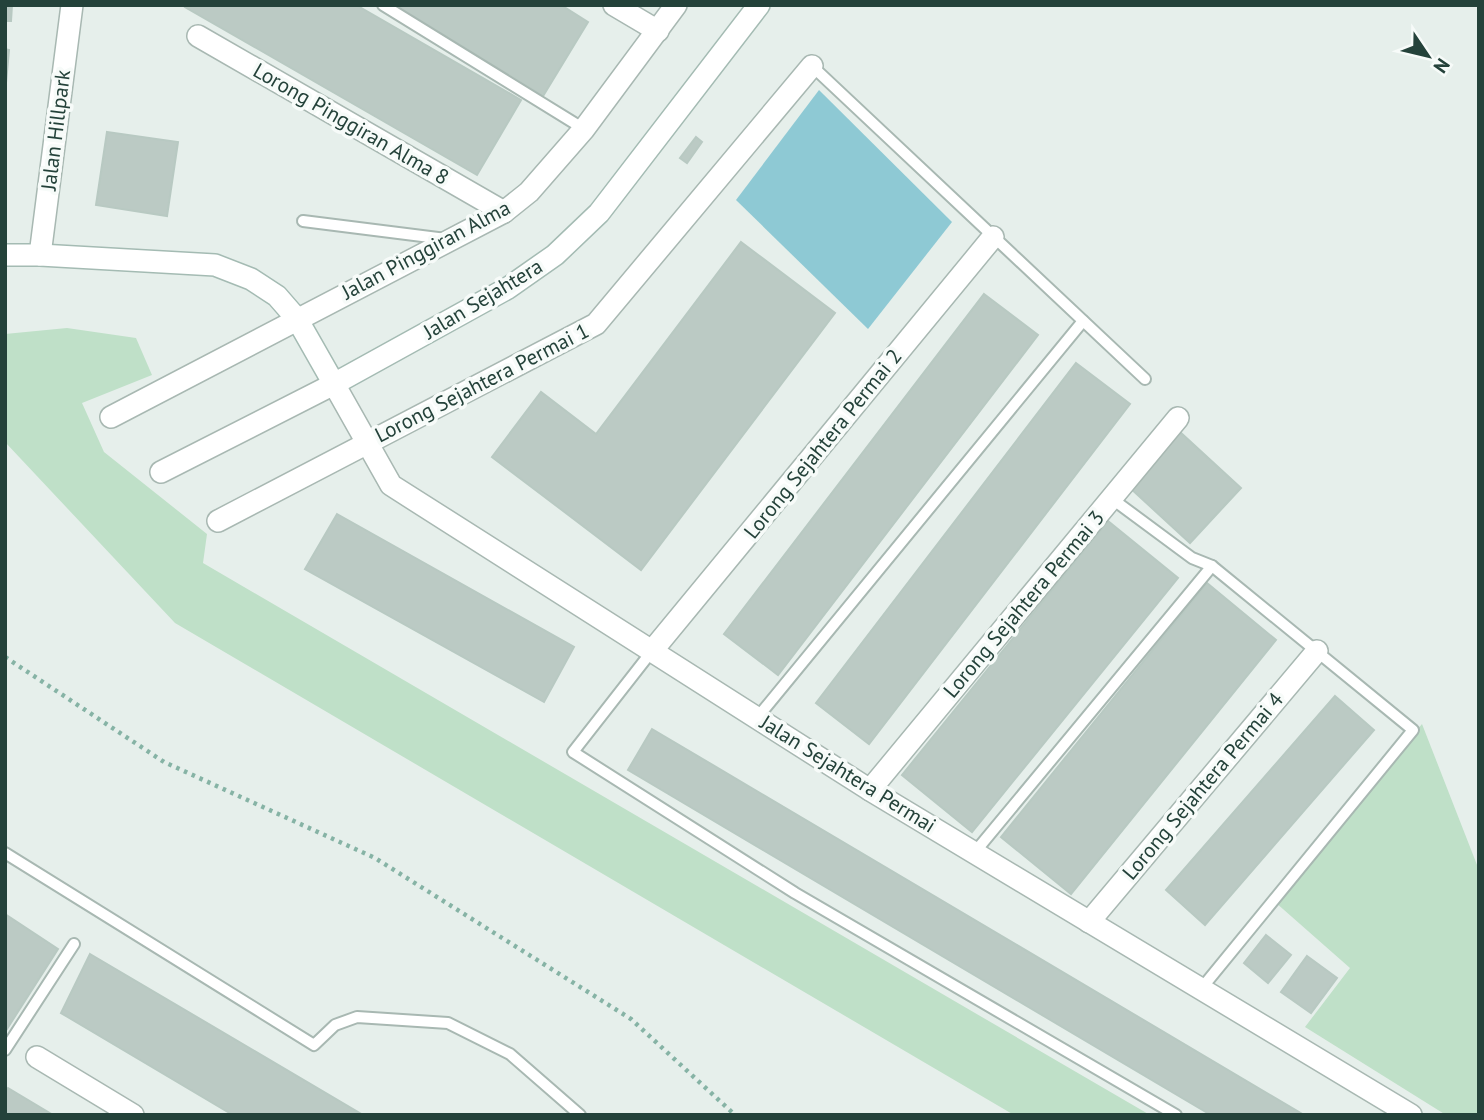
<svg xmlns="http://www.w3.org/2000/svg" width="1484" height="1120" font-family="'PT Sans',sans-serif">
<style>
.green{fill:#bfe0c8}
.water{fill:#8ec9d4}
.building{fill:#bbcac4;stroke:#b8c9c2;stroke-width:2}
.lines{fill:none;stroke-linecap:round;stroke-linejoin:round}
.service-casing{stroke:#a8b8b2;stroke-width:14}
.minor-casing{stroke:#a8b8b2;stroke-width:24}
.secondary-casing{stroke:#a4bbb3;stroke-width:24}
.path{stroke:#86b3a5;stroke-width:4.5;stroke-dasharray:3.5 5;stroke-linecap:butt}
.service{stroke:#fff;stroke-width:10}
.minor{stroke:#fff;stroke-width:21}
.secondary{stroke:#fff;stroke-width:21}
.labels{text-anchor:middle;stroke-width:7;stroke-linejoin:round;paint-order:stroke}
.street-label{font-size:21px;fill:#24423a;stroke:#f7fbf9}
</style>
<rect width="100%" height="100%" fill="#e6efeb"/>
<g class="green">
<path d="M 67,328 L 136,338 L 152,375 L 82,403 L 104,452 L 207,534 L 203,563 L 1150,1115 L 1014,1115 L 175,623 L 5,442 L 5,334 Z"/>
<path d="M 1422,724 L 1479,870 L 1479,1115 L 1446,1115 L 1305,1027 L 1350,968 L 1275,902 Z"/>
</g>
<path class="water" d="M 819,90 L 952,222 L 868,329 L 736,200 Z"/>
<g class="building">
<path d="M 5,5 L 12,5 L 11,21 L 5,21 Z"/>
<path d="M 186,5 L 356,5 L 521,100 L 477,175 L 185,7 Z"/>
<path d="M 395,5 L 561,5 L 588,22 L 543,96 Z"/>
<path d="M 5,49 L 9,50 L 5,94 Z"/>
<path d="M 107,132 L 178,142 L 167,216 L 96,205 Z"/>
<path d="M 696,137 L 702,142 L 687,163 L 680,158 Z"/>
<path d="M 741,242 L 835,313 L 641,570 L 492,457 L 541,392 L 596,434 Z"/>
<path d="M 984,294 L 1038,335 L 778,675 L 724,634 Z"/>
<path d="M 1076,363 L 1130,404 L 869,744 L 816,703 Z"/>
<path d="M 1180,432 L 1241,488 L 1190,543 L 1129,487 Z"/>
<path d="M 337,514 L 574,647 L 544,702 L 305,569 Z"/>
<path d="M 1108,521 L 1178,578 L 972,832 L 902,775 Z"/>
<path d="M 1207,583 L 1276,640 L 1071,894 L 1001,837 Z"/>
<path d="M 1335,696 L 1374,730 L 1205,925 L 1166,890 Z"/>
<path d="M 652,729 L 1304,1115 L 1211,1115 L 628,770 Z"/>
<path d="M 5,914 L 58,949 L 5,1032 Z"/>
<path d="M 1266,935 L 1291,955 L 1268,983 L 1244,963 Z"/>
<path d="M 90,954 L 363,1115 L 233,1115 L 61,1013 Z"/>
<path d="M 1307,956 L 1337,978 L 1311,1013 L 1281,992 Z"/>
<path d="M 8,1088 L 53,1115 L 5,1115 L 5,1093 Z"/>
</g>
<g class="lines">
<g class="service-casing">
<g id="service">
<path d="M 383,5 L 584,129"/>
<path d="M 812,66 L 1145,379"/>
<path d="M 303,221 L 446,239"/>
<path d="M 1111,498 L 1192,558 L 1212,566 L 1413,730 L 1201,989"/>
<path d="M 652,651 L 573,752 L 795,893 L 1176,1115"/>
<path d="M 757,718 L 1083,321"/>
<path d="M 975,852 L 1212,566"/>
<path d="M 5,853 L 314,1045 L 335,1025 L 357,1017 L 448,1023 L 510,1054 L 580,1115"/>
<path d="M 5,1050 L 74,944"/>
</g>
</g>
<g class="minor-casing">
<g id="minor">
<path d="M 614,5 L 658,31"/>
<path d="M 198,36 L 504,212"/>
<path d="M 40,255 L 72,5"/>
<path d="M 111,417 L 504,212 L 529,192 L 584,129 L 676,5"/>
<path d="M 161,472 L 334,384 L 391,485 L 870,790 L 1411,1115"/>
<path d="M 218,521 L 596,324 L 812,66"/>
<path d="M 652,651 L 993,237"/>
<path d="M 870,790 L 1178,418"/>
<path d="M 1089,922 L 1317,651"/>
<path d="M 37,1057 L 133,1115"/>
</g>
</g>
<g class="secondary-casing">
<path id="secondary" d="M 5,255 L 40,255 L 215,265 L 251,279 L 277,296 L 297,319 L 334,384 L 508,288 L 555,255 L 599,213 L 759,5"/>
</g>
<path class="path" d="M 5,657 L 164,762 L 375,858 L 631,1019 L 735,1115"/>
<use href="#service" class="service"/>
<use href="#minor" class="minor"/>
<use href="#secondary" class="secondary"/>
</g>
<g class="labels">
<g class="street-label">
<text transform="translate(351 124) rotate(30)" y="7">Lorong Pinggiran Alma 8</text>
<text transform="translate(56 130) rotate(-83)" y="7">Jalan Hillpark</text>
<text transform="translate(426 250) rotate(-28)" y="7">Jalan Pinggiran Alma</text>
<text transform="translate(483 299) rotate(-31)" y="7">Jalan Sejahtera</text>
<text transform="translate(482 383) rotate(-27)" y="7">Lorong Sejahtera Permai 1</text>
<text transform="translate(823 444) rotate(-51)" y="7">Lorong Sejahtera Permai 2</text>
<text transform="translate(1024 604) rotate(-50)" y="7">Lorong Sejahtera Permai 3</text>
<text transform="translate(848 774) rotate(32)" y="7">Jalan Sejahtera Permai</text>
<text transform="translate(1203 786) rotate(-50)" y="7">Lorong Sejahtera Permai 4</text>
</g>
</g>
<rect width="1484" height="1120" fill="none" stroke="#24423a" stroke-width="14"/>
<g transform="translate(1428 56) rotate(125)" stroke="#f7fbf9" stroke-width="5" paint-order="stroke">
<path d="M0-5L12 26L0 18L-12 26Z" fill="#24423a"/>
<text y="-10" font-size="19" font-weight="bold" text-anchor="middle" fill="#24423a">N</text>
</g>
</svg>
